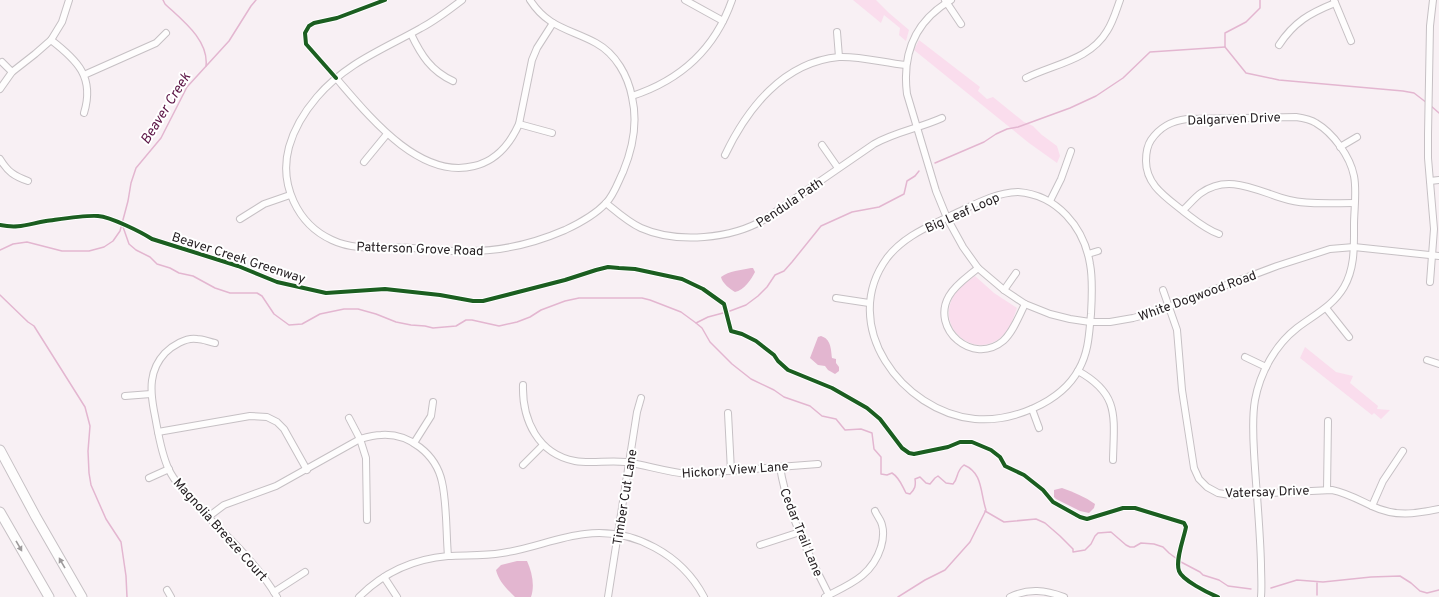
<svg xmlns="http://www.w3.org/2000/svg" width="1439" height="597" font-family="Overpass,sans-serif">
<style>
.green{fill:#fadded}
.water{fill:#e3b6d0}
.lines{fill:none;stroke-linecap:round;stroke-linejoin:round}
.stream{stroke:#e3b6d0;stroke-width:1.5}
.minor-casing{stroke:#c6c0c4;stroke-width:8}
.highway-casing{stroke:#c6c0c4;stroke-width:11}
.minor{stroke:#fefdfd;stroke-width:6}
.highway{stroke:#fefdfd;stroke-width:9}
.cycleway-casing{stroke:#fff;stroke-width:6}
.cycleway{stroke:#1b5e20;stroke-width:4}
.oneway{fill:#9d9a9b}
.labels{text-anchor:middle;stroke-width:4;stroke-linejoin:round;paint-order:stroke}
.street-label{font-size:13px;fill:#272124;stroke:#fff}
.water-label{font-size:14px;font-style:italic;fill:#5b1445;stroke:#fff}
</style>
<rect width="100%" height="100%" fill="#f8f0f4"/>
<g class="green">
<path d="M 853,0 L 876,0 L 889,13 L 909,30 L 906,41 L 899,35 L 900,28 L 884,15 L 881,23 Z"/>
<path d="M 919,40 L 980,87 L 978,91 L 987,99 L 993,97 L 1024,122 L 1033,126 L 1042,135 L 1057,146 L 1060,156 L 1057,163 L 1029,143 L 914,50 Z"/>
<path d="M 975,276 L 994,293 L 1017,308 C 1014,316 1011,327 1005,333 C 980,363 935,331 953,297 C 957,288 967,282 975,276 Z"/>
<path d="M 1305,347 L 1336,372 L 1353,376 L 1350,383 L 1378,406 L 1377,409 L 1390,410 L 1381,419 L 1374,413 L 1372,415 L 1300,358 Z"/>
</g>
<g class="water">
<path d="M 751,268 L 753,268 L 755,272 C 751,280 744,290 735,292 C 730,289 722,283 721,277 C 729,271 741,270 751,268 Z"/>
<path d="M 821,336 C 831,339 831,349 832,358 L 836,359 L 836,363 L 839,367 L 839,371 L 835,374 L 828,370 L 825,366 L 818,365 L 810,358 L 818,337 Z"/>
<path d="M 1062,488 C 1074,492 1085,497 1095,504 L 1094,508 L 1089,513 L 1080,511 L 1056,499 L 1054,497 L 1054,490 Z"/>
<path d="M 517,561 L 527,561 C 532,572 535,585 531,597 L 515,597 C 507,589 499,582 496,570 L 501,565 Z"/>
</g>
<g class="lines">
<g class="stream">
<path d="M 163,0 L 165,4 C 182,20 209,40 206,66"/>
<path d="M 1260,0 L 1260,8 L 1246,22 L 1225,33 L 1225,47 L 1246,73 L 1279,80 L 1403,91 L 1414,93 L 1427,103"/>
<path d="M 1431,106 L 1439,113"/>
<path d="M 935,163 L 984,142 L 996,134 L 1007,129 L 1018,127 L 1070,108 L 1096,96 L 1123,78 L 1150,52 L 1225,47"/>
<path d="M 122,224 L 129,244 L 136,250 L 150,257 L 157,264 L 170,268 L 179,273 L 193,276 L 215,288 L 230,293 L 257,293 L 262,296 L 274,314 L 289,325 L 302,324 L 320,314 L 344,309 L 358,309 L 376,314 L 396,322 L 411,325 L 425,326 L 433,328 L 456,326 L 466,320 L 472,320 L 499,326 L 517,322 L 530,317 L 541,310 L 565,301 L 579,298 L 642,298 L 650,300 L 681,312 L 696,323 L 702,328 L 710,342 L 732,364 L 751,379 L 774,390 L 784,397 L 810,406 L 822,416 L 836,419 L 845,430 L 861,429 L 872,433 L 874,449 L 881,457 L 881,474 L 887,475 L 892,473 C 900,478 902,486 906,493 L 910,494 C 915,489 916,486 915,479 L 920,477 L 926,483 L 930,484 L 935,478 L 938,476 L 946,483 L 953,484 C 959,478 955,472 964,465 C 983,473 980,492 986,510 L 970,542 L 945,570 L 925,580 L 898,597"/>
<path d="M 0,250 L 13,244 L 27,242 L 62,251 L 89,251 L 104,247 L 113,241 L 120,231 L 128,201 L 131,183 L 136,168 L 161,138 L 187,87 L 229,41 L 251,6 L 256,0"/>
<path d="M 0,295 L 28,322 L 34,326 L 85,407 L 90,426 L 88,451 L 89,473 L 91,485 L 106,519 L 121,542 L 126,576 L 127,597"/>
<path d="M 730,311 L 746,305 L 758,296 L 767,287 L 775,275 L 784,271 L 792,262 L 821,226 L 852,212 L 879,207 L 904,194 L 907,181 L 915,176 L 919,171"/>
<path d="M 696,323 L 708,317 L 723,313"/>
<path d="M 985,511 L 1004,522 L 1036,519 L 1045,523 L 1060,536 L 1073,549 L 1073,552 L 1085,550 L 1091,544 L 1095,536 L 1098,533 L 1111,532 L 1126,545 L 1130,547 L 1134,547 L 1141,543 L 1154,544 L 1163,547 L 1169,553 L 1181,562 L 1200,572 L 1203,575 L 1219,580 L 1228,586 L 1251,589"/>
<path d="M 1317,583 L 1317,595"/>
<path d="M 1271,588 L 1297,580 L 1323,582 L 1371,577 L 1400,576 L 1411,583 L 1420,591 L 1427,593 L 1439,590"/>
</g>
<g class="minor-casing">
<g id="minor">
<path d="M 462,0 C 449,10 436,20 421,28 C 384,49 346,63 317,97 C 305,111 294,129 289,147 C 279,184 297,224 332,240 C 357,252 385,246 412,248 C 431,249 450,252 470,251 C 502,251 535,243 565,230 C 580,223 595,215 606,203 C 614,195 618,182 623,172 C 633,148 638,123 632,97 C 628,76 616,54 596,43 C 570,29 548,28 530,0"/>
<path d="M 685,0 L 723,21"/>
<path d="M 945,0 L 961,24"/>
<path d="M 951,0 C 915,21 902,54 907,94 L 936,191 L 947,218 L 963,247 L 978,268 L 1004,290 L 1025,304 L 1050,314 L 1070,319 L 1090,322 L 1110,322 L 1133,318 L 1152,313 L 1277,266 L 1330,249 L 1354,247 L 1439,256"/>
<path d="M 1334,0 L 1351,41"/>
<path d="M 837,32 L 839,57"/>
<path d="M 411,34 C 421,55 431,71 453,81"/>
<path d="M 51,40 C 77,60 95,77 84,113"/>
<path d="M 1279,45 C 1294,22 1310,13 1335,3"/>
<path d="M 2,62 L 12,72"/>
<path d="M 84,75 L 156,43 L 166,33"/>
<path d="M 336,78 C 368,115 419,180 474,166 C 496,161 510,144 519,124 L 532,60 L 537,48 L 553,23"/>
<path d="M 1026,78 C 1054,64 1090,60 1107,31 C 1113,22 1116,11 1120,0"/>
<path d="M 0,89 L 12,72 L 35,54 L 51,40 L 62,22 L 69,0"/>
<path d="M 632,96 C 681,80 715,49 732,0"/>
<path d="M 519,124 L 552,133"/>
<path d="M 822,145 L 838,168"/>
<path d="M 1340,147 L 1357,137"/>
<path d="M 725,155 C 747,109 783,62 839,57 C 861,56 884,63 906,65"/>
<path d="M 0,159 C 8,172 14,176 28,181"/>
<path d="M 364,162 L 387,134"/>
<path d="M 1430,181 L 1439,180"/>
<path d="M 1018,192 C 1057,195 1084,227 1090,264 C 1093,280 1092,297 1091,314 C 1089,333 1089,351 1079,369 C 1061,403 1012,422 975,419 C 902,412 838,325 887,258 C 904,236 928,227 952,215 C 974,205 993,193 1018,192 Z"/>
<path d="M 1050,201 L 1061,179 L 1071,151"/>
<path d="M 606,203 C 617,212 628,222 641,228 C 677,244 732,239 765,219 L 874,144 C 895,132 920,128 942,118"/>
<path d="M 1183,210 C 1189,205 1194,198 1201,193 C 1230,172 1260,193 1289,200 C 1310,205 1333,203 1354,203"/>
<path d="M 240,219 L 264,204 L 290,195"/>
<path d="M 1219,234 C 1205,229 1195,220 1183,211 C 1166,197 1146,185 1146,161 C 1146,154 1147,146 1151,140 C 1160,127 1171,121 1187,119 L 1296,117 C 1303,118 1310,119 1316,123 C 1333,133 1350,156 1354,176 C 1357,191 1354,210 1354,225 C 1354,246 1355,268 1344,287 C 1333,306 1314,315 1297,328 C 1275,345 1260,373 1255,400 C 1252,417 1253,435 1254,452 C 1256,489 1260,526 1261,564 C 1261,575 1262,586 1261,597"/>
<path d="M 1088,254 L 1098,251"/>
<path d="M 978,268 C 969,276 956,284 949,296 C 930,329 973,366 1003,341 C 1013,332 1019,316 1025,304"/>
<path d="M 1430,282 L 1434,229 L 1428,158 L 1428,134 L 1430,26 L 1433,0"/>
<path d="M 1004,290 L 1016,273"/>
<path d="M 1163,290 L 1177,330 L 1182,390 L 1194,468 L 1199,479 L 1207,487 L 1218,493 L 1230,495 L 1332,490 C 1347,493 1359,500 1372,506 C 1395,517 1415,514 1439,509"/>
<path d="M 836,298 L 869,303"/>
<path d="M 1326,308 L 1349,337"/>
<path d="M 215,343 C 209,342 203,339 197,339 C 186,337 172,346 165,353 C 149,370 150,390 154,411 C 158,430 160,451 169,470 C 177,486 191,499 203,512 C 229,538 259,566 277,597"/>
<path d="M 1245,357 L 1266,367"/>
<path d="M 1427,360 L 1439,364"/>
<path d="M 1078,371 C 1120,394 1114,417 1113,460"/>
<path d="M 523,385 C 522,420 538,454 575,461 C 591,464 608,460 625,462 C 646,465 666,472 688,474 L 818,464"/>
<path d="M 125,396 L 151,394"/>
<path d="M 1032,409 L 1039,428"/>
<path d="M 728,413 L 731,471"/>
<path d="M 349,418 L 360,439 L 366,458 L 367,520"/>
<path d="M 158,432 L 250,416 L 267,417 L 277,422 L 284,429 L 307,470"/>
<path d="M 414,443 L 431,416 L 433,402"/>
<path d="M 523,465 L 543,445"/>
<path d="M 780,467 C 787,511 809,556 829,595"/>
<path d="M 149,478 L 169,469"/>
<path d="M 1327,490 L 1328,421"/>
<path d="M 1372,506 L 1383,481 L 1403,451"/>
<path d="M 208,517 L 224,505 L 276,486 L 360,439 C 367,437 374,435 381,435 C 409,433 436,454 442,482 C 447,504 446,533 448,556"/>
<path d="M 760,545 L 800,532"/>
<path d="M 384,577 L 397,597"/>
<path d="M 167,590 L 171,597"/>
<path d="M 274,592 L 305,572"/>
<path d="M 359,597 C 383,573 413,559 448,556 C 466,555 484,556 502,553 C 531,549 557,537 585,534 C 634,528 682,555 704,597"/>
<path d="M 608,597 L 637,412 L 641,398"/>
<path d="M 825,597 C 850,584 872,576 881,547 C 883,540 884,532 882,525 C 881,520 877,516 875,511"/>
<path d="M 1010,597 C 1029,588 1045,590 1064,597"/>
</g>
</g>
<g class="highway-casing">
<g id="highway">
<path d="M 0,450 L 36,517 L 82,597"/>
<path d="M 0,512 L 49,597"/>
</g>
</g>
<use href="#minor" class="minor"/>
<use href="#highway" class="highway"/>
<g class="cycleway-casing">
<g id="cycleway">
<path d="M 336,78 L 306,44 L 305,33 L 309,26 L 314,23 L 337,18 L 385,0"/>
<path d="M 0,225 C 19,229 28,224 46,221 C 61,219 84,215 98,216 C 111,217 141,232 152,239 L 238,266 L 277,282 L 326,293 L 385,289 L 440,295 L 473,301 L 483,301 L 565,280 L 596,270 L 608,267 L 619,268 L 635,269 L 682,279 L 703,289 L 724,304 L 731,331 L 742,334 L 756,341 L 774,355 L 778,361 L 788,370 L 832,388 L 867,408 L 880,419 L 902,448 L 909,453 L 914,454 L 948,447 L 960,442 L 972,442 L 991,450 L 1000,457 L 1005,466 L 1024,475 L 1043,490 L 1053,502 L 1080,517 L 1087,519 L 1123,508 L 1135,508 L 1184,523 L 1186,527 C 1184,538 1175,560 1179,571 C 1182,580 1208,593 1218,597"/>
</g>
</g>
<use href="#cycleway" class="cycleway"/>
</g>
<defs><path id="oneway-solid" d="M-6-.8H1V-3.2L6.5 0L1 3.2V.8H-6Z"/></defs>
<g class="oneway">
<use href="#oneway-solid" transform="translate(19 546) rotate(60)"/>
<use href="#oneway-solid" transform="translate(62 563) rotate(-120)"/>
</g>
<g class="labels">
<g class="street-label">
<text transform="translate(1234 118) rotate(-2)" y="5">Dalgarven Drive</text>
<text transform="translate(789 202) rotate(-34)" y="5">Pendula Path</text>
<text transform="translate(962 212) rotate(-24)" y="5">Big Leaf Loop</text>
<text transform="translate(420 248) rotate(2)" y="5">Patterson Grove Road</text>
<text transform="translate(239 257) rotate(18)" y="5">Beaver Creek Greenway</text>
<text transform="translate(1197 295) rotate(-20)" y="5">White Dogwood Road</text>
<text transform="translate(735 469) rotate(-4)" y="5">Hickory View Lane</text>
<text transform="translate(1267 491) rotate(-2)" y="5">Vatersay Drive</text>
<text transform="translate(624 497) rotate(-81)" y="5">Timber Cut Lane</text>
<text transform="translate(221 529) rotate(48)" y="5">Magnolia Breeze Court</text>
<text transform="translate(802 532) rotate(68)" y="5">Cedar Trail Lane</text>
</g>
<g class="water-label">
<text transform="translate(165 108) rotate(-58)" y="5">Beaver Creek</text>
</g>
</g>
</svg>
